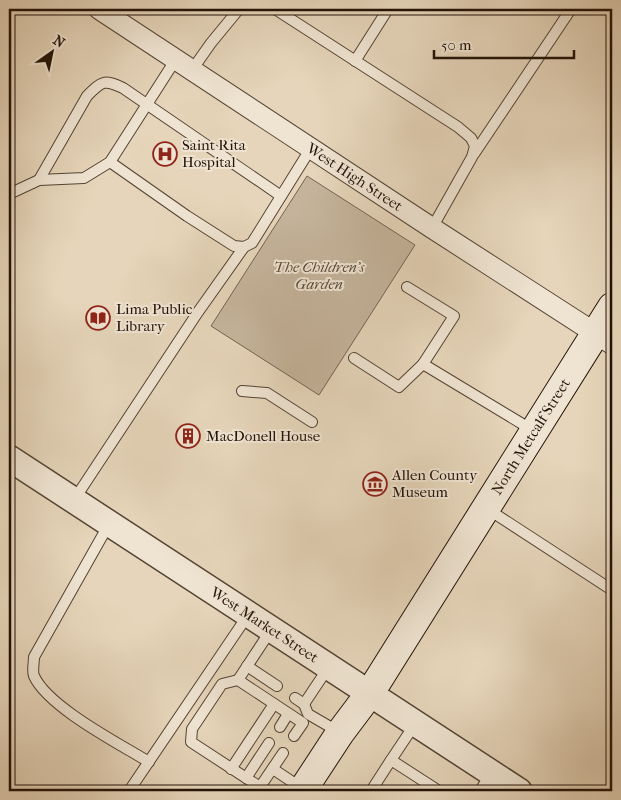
<svg xmlns="http://www.w3.org/2000/svg" width="621" height="800" font-family="'IM FELL French Canon',serif">
<style>
.green{fill:#c5b49c;stroke:#746352}
.lines{fill:none;stroke-linecap:round;stroke-linejoin:round}
.service-casing{stroke:#534334;stroke-width:12}
.minor-casing{stroke:#534334;stroke-width:22}
.tertiary-casing{stroke:#534334;stroke-width:28}
.secondary-casing{stroke:#221208;stroke-width:30}
.service{stroke:#efe4d2;stroke-width:10}
.minor{stroke:#efe4d2;stroke-width:20}
.tertiary{stroke:#efe4d2;stroke-width:25}
.secondary{stroke:#efe4d2;stroke-width:28}
.labels{text-anchor:middle;stroke-width:4;stroke-linejoin:round;paint-order:stroke}
.poi-label{font-size:15px;fill:#221208;stroke:#efe4d2;text-anchor:start}
.street-label{font-size:15px;fill:#221208;stroke:#efe4d2}
.park-label{font-size:15px;font-style:italic;fill:#5b4b3c;stroke:#efe4d2}
</style>
<rect width="100%" height="100%" fill="#e6d5ba"/>
<filter id="stains"><feTurbulence type="fractalNoise" baseFrequency=".004" numOctaves="4"/><feColorMatrix values="0 0 0 0 .2 0 0 0 0 .09 0 0 0 0 .02 0 0 0 .5 -.17"/></filter>
<radialGradient id="worn" r=".72"><stop offset=".6" stop-color="#630" stop-opacity="0"/><stop offset="1" stop-color="#630" stop-opacity=".3"/></radialGradient>
<path class="green" d="M 307,176 L 415,245 L 319,395 L 211,326 Z"/>
<g class="lines">
<g class="service-casing">
<g id="service">
<path d="M 275,9 L 458,127 L 471,138 L 475,146 L 472,157 L 432,228"/>
<path d="M 355,61 L 388,9"/>
<path d="M 192,70 L 211,43 L 239,9"/>
<path d="M 474,154 L 571,9"/>
<path d="M 110,162 L 187,216 L 234,246 L 244,247 L 252,243 L 311,148"/>
<path d="M 39,180 L 87,96 C 102,81 104,79 123,88 L 281,196"/>
<path d="M 9,194 L 39,180 L 84,178 L 110,162 L 176,59"/>
<path d="M 407,287 L 454,316 L 423,364"/>
<path d="M 354,358 L 399,387 L 423,364 L 534,431"/>
<path d="M 242,391 L 267,393 L 312,422"/>
<path d="M 74,500 L 198,312 L 244,247"/>
<path d="M 486,508 L 612,590"/>
<path d="M 109,524 L 34,657 C 34,663 32,671 34,676 C 48,707 118,743 149,762"/>
<path d="M 271,630 L 238,680 L 303,723 L 294,736"/>
<path d="M 247,666 L 277,686"/>
<path d="M 238,680 L 222,684 L 192,729 L 191,742 L 260,787 L 283,753"/>
<path d="M 295,698 L 304,704 L 328,668"/>
<path d="M 304,704 L 308,714 L 339,732"/>
<path d="M 280,727 L 288,714"/>
<path d="M 391,760 L 415,724"/>
<path d="M 231,769 L 274,704"/>
<path d="M 273,769 L 303,789"/>
<path d="M 246,778 L 269,743"/>
<path d="M 129,791 L 248,615"/>
<path d="M 371,791 L 391,760 L 439,791"/>
<path d="M 480,791 L 491,773"/>
</g>
</g>
<g class="minor-casing">
<g id="minor">
<path id="s1" d="M 99,9 L 432,228 L 612,344"/>
</g>
</g>
<g class="tertiary-casing">
<g id="tertiary">
<path id="s2" d="M 9,458 L 519,791"/>
</g>
</g>
<g class="secondary-casing">
<g id="secondary">
<path id="s3" d="M 302,791 L 340,733 L 370,693 L 612,307"/>
</g>
</g>
<use href="#service" class="service"/>
<use href="#minor" class="minor"/>
<use href="#tertiary" class="tertiary"/>
<use href="#secondary" class="secondary"/>
</g>
<defs>
<g id="hospital-ring" transform="scale(1.25)"><circle r="9.5" fill="#efe4d2" stroke="#8f2418" stroke-width="1.5"/><path d="M-5-5h3v3.5h4V-5h3V5h-3V1.5h-4V5h-3Z" fill="#8f2418"/></g>
<g id="library-ring" transform="scale(1.25)"><circle r="9.5" fill="#efe4d2" stroke="#8f2418" stroke-width="1.5"/><path d="M-6-4Q-3-5.5-.7-3.5V5Q-3 3-6 4ZM6-4Q3-5.5 .7-3.5V5Q3 3 6 4Z" fill="#8f2418"/></g>
<g id="building-ring" transform="scale(1.25)"><circle r="9.5" fill="#efe4d2" stroke="#8f2418" stroke-width="1.5"/><path d="M-4-6H4V6H1V3H-1V6H-4ZM-2.5-4.3h1.7v1.8h-1.7ZM.8-4.3h1.7v1.8H.8ZM-2.5-1h1.7V.8h-1.7ZM.8-1h1.7V.8H.8Z" fill="#8f2418"/></g>
<g id="museum-ring" transform="scale(1.25)"><circle r="9.5" fill="#efe4d2" stroke="#8f2418" stroke-width="1.5"/><path d="M0-6L6-3V-2H-6V-3ZM-5-1h2V3h-2ZM-1-1h2V3h-2ZM3-1h2V3H3ZM-6 4H6V6H-6Z" fill="#8f2418"/></g>
</defs>
<g fill-rule="evenodd">
<use href="#hospital-ring" x="165" y="154"/>
<use href="#library-ring" x="98" y="318"/>
<use href="#building-ring" x="188" y="436"/>
<use href="#museum-ring" x="375" y="484"/>
</g>
<g class="labels">
<g class="poi-label">
<text x="182" y="150">Saint Rita<tspan x="182" dy="17">Hospital</tspan></text>
<text x="116" y="314">Lima Public<tspan x="116" dy="17">Library</tspan></text>
<text x="206" y="441">MacDonell House</text>
<text x="392" y="480">Allen County<tspan x="392" dy="17">Museum</tspan></text>
</g>
<g class="street-label">
<text dy="5" stroke="none"><textPath href="#s1" startOffset="306">West High Street</textPath></text>
<text dy="5" stroke="none"><textPath href="#s3" startOffset="422">North Metcalf Street</textPath></text>
<text dy="5" stroke="none"><textPath href="#s2" startOffset="305">West Market Street</textPath></text>
</g>
<g class="park-label">
<text x="319" y="272">The Children’s<tspan x="319" dy="17">Garden</tspan></text>
</g>
</g>
<rect width="621" height="800" fill="none" stroke="#e6d5ba" stroke-width="30"/>
<rect x="10" y="10" width="601" height="780" fill="none" stroke="#221208" stroke-width="2.5"/>
<rect x="15" y="15" width="591" height="770" fill="none" stroke="#221208"/>
<g transform="translate(52 52) rotate(33)" stroke="#efe4d2" stroke-width="4" paint-order="stroke">
<path d="M0-4L9 19L0 12L-9 19Z" fill="#221208"/>
<text y="-8" font-size="14" font-weight="bold" text-anchor="middle" fill="#221208">N</text>
</g>
<path d="M434 50v8h140v-8" fill="none" stroke="#221208" stroke-width="2.5"/>
<text x="441" y="50" font-size="15" fill="#221208" stroke="#efe4d2" stroke-width="4" paint-order="stroke">50 m</text>
<rect width="100%" height="100%" filter="url(#stains)"/>
<rect width="100%" height="100%" fill="url(#worn)"/>
</svg>
